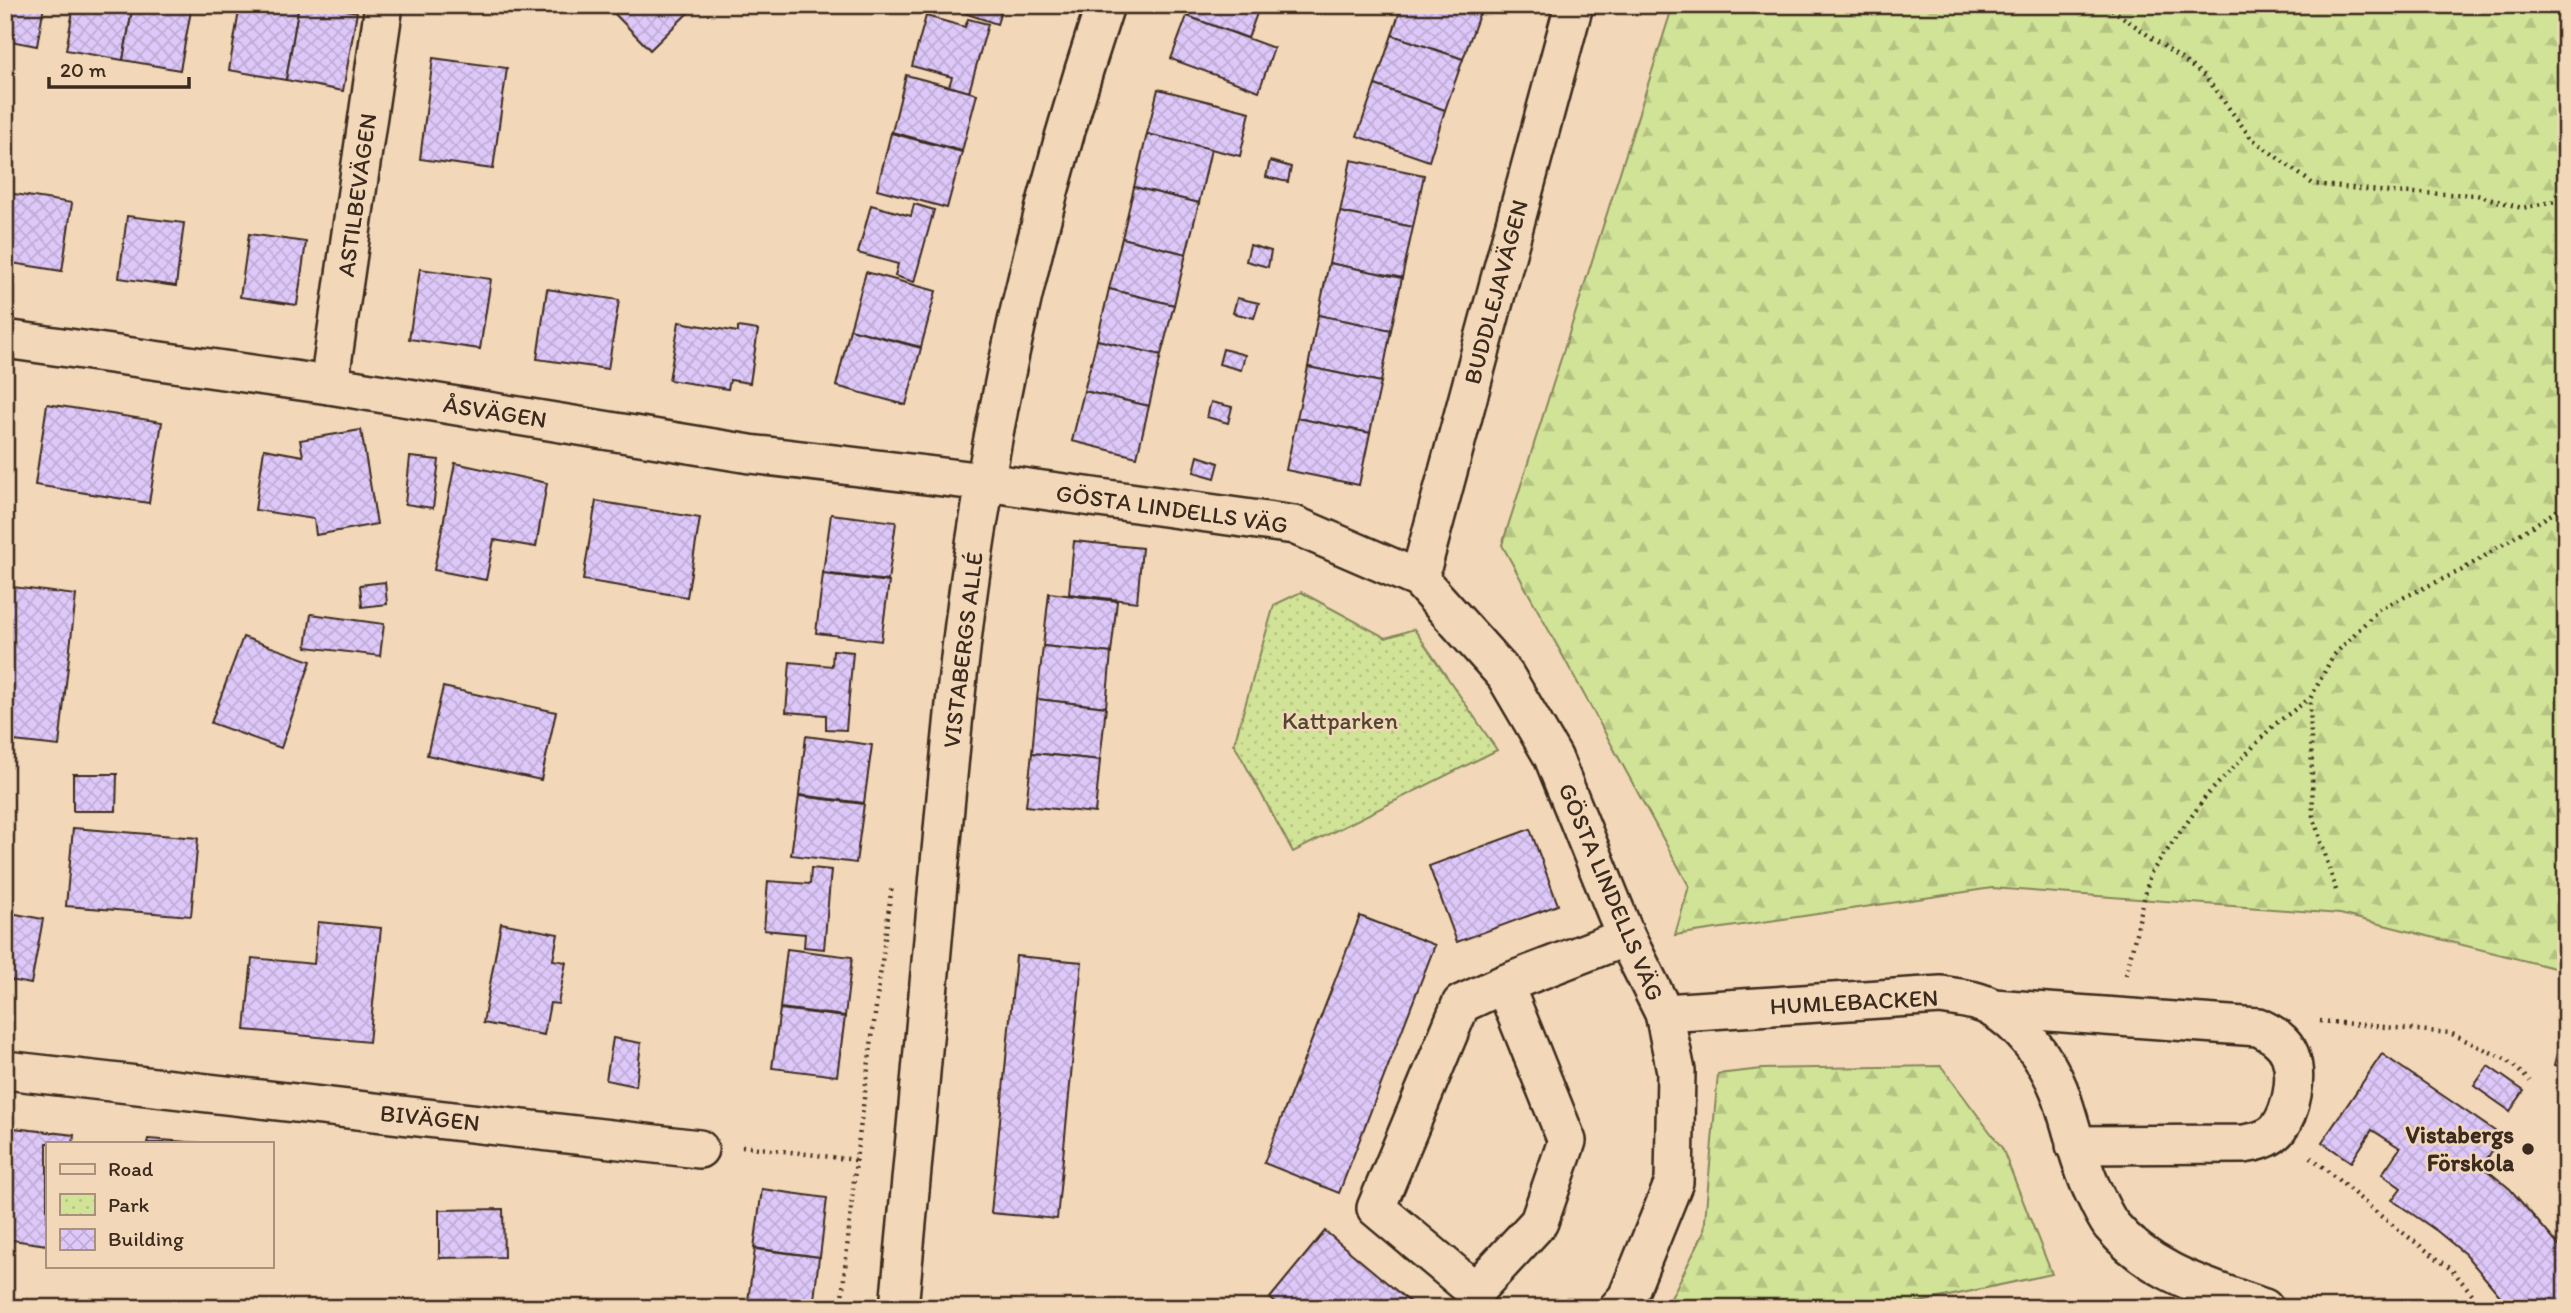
<svg xmlns="http://www.w3.org/2000/svg" width="2571" height="1313" font-family="Itim,sans-serif">
<style>
.forest{fill:url(#forest-firs);stroke:#86865a;stroke-width:2}
.park{fill:url(#park-dots);stroke:#86865a;stroke-width:2}
.building{fill:url(#building-cross-hatch);stroke:#3b2a1e;stroke-width:2}
.lines{fill:none;stroke-linecap:round;stroke-linejoin:round}
.minor-casing{stroke:#3b2a1e;stroke-width:42}
.path{stroke:#3b2a1e;stroke-width:4.5;stroke-dasharray:2 5;stroke-linecap:butt}
.minor{stroke:#f2d8b9;stroke-width:37}
.poi-dot{fill:#3b2a1e;stroke:#f2d8b9;stroke-width:2.5}
.labels{text-anchor:middle;stroke-width:5;stroke-linejoin:round;paint-order:stroke}
.street-label{font-size:24px;fill:#3b2a1e;stroke:#f2d8b9}
.park-label{font-size:24px;fill:#514630;stroke:#f2d8b9}
.poi-label{font-size:24px;font-weight:bold;fill:#3b2a1e;stroke:#f2d8b9;text-anchor:end}
</style>
<defs>
<pattern id="forest-firs" width="22" height="20" patternUnits="userSpaceOnUse" patternTransform="scale(1.75)"><rect width="22" height="20" fill="#d0e397"/><path d="M5 1l3.5 6h-7zM16 11l3.5 6h-7z" fill="#b4c382"/></pattern>
<pattern id="park-dots" width="8" height="8" patternUnits="userSpaceOnUse" patternTransform="scale(1.75)"><rect width="8" height="8" fill="#d0e397"/><path d="M2 2h.1M6 6h.1" fill="none" stroke="#b4c382" stroke-width="1.8" stroke-linecap="round"/></pattern>
<pattern id="building-cross-hatch" width="8" height="8" patternUnits="userSpaceOnUse" patternTransform="scale(1.75)"><rect width="8" height="8" fill="#dec8f9"/><path d="M0 0l8 8M0 8l8-8" fill="none" stroke="#bfacd5"/></pattern>
</defs>
<rect width="100%" height="100%" fill="#f2d8b9"/>
<filter id="ink" filterUnits="userSpaceOnUse"><feTurbulence type="fractalNoise" baseFrequency=".0143" numOctaves="2"/><feDisplacementMap in="SourceGraphic" scale="14" xChannelSelector="R" yChannelSelector="G"/><feConvolveMatrix kernelMatrix="1 2 1 2 8 2 1 2 1" color-interpolation-filters="sRGB"/></filter>
<g filter="url(#ink)">
<g class="forest">
<path d="M 1673,5 L 2566,5 L 2566,971 L 2340,914 L 1992,888 L 1675,935 L 1689,886 L 1502,545 Z"/>
<path d="M 1941,1066 L 2002,1148 L 2052,1274 L 1892,1308 L 1666,1308 L 1704,1232 L 1718,1074 L 1762,1069 Z"/>
</g>
<path class="park" d="M 1301,592 L 1386,638 L 1414,629 L 1497,750 L 1293,852 L 1234,744 L 1274,605 Z"/>
<g class="building">
<path d="M 5,5 L 44,5 L 37,46 L 5,40 Z"/>
<path d="M 74,5 L 133,5 L 123,60 L 66,50 Z"/>
<path d="M 133,5 L 192,5 L 180,70 L 123,60 Z"/>
<path d="M 240,5 L 299,5 L 286,80 L 229,70 Z"/>
<path d="M 299,5 L 322,5 L 357,12 L 343,91 L 286,80 Z"/>
<path d="M 606,5 L 696,5 L 650,50 Z"/>
<path d="M 941,5 L 1003,5 L 997,24 Z"/>
<path d="M 1191,5 L 1260,5 L 1248,38 L 1187,16 Z"/>
<path d="M 1402,5 L 1470,5 L 1481,9 L 1463,59 L 1392,35 Z"/>
<path d="M 926,16 L 965,27 L 968,19 L 988,24 L 969,92 L 949,86 L 952,77 L 912,66 Z"/>
<path d="M 1187,16 L 1274,48 L 1259,91 L 1171,59 Z"/>
<path d="M 1392,35 L 1463,59 L 1445,110 L 1375,85 Z"/>
<path d="M 433,58 L 507,68 L 493,169 L 420,159 Z"/>
<path d="M 906,75 L 977,94 L 962,151 L 892,132 Z"/>
<path d="M 1375,85 L 1445,110 L 1429,161 L 1357,136 Z"/>
<path d="M 1158,89 L 1250,112 L 1240,156 L 1147,134 Z"/>
<path d="M 891,133 L 962,152 L 947,208 L 877,189 Z"/>
<path d="M 1147,134 L 1211,149 L 1199,203 L 1134,187 Z"/>
<path d="M 1351,160 L 1424,175 L 1413,227 L 1340,212 Z"/>
<path d="M 1270,161 L 1291,167 L 1288,182 L 1266,177 Z"/>
<path d="M 1134,187 L 1199,203 L 1186,254 L 1122,238 Z"/>
<path d="M 8,193 L 72,203 L 62,271 L 5,262 L 5,212 Z"/>
<path d="M 914,204 L 934,210 L 914,282 L 895,276 L 898,264 L 858,253 L 871,205 L 911,216 Z"/>
<path d="M 1340,212 L 1413,227 L 1402,278 L 1329,263 Z"/>
<path d="M 127,216 L 184,223 L 176,286 L 119,278 Z"/>
<path d="M 249,234 L 306,242 L 297,305 L 240,297 Z"/>
<path d="M 1122,238 L 1186,254 L 1174,305 L 1109,289 Z"/>
<path d="M 1250,245 L 1271,251 L 1268,267 L 1246,261 Z"/>
<path d="M 1329,263 L 1402,278 L 1391,330 L 1318,315 Z"/>
<path d="M 420,269 L 491,279 L 480,349 L 409,339 Z"/>
<path d="M 866,272 L 936,291 L 921,347 L 850,329 Z"/>
<path d="M 547,289 L 619,300 L 608,369 L 537,359 Z"/>
<path d="M 1109,289 L 1174,305 L 1161,355 L 1097,340 Z"/>
<path d="M 1237,298 L 1259,303 L 1254,318 L 1233,313 Z"/>
<path d="M 1318,315 L 1391,330 L 1381,382 L 1308,367 Z"/>
<path d="M 679,322 L 738,332 L 738,327 L 758,330 L 750,383 L 730,380 L 728,389 L 669,380 Z"/>
<path d="M 850,329 L 921,348 L 906,405 L 836,386 Z"/>
<path d="M 1097,340 L 1161,355 L 1149,406 L 1084,391 Z"/>
<path d="M 1223,349 L 1245,355 L 1241,370 L 1219,364 Z"/>
<path d="M 1308,367 L 1381,382 L 1370,433 L 1297,418 Z"/>
<path d="M 1084,391 L 1149,406 L 1137,457 L 1072,441 Z"/>
<path d="M 1211,402 L 1232,407 L 1228,423 L 1207,417 Z"/>
<path d="M 47,404 L 162,422 L 149,503 L 35,485 Z"/>
<path d="M 1297,418 L 1370,433 L 1359,485 L 1286,470 Z"/>
<path d="M 361,430 L 377,524 L 316,535 L 314,519 L 255,510 L 264,449 L 303,456 L 300,440 Z"/>
<path d="M 1198,456 L 1219,463 L 1215,478 L 1194,472 Z"/>
<path d="M 410,457 L 439,460 L 433,508 L 405,504 Z"/>
<path d="M 455,463 L 547,483 L 536,547 L 494,540 L 486,580 L 434,570 Z"/>
<path d="M 596,501 L 700,518 L 687,597 L 583,580 Z"/>
<path d="M 831,514 L 896,522 L 888,581 L 823,573 Z"/>
<path d="M 1074,541 L 1142,548 L 1137,602 L 1069,594 Z"/>
<path d="M 823,574 L 889,582 L 881,641 L 816,633 Z"/>
<path d="M 385,582 L 387,604 L 362,607 L 360,585 Z"/>
<path d="M 5,586 L 76,595 L 59,746 L 5,740 Z"/>
<path d="M 1049,593 L 1117,601 L 1111,653 L 1043,646 Z"/>
<path d="M 311,614 L 384,624 L 380,656 L 306,647 Z"/>
<path d="M 243,637 L 311,661 L 281,748 L 211,723 Z"/>
<path d="M 1043,646 L 1111,653 L 1106,707 L 1037,699 Z"/>
<path d="M 833,650 L 853,652 L 846,730 L 826,729 L 826,715 L 786,712 L 790,662 L 832,666 Z"/>
<path d="M 443,687 L 556,712 L 541,780 L 427,755 Z"/>
<path d="M 1037,699 L 1106,707 L 1100,760 L 1032,753 Z"/>
<path d="M 806,736 L 872,745 L 864,803 L 799,795 Z"/>
<path d="M 1032,753 L 1100,760 L 1095,813 L 1026,806 Z"/>
<path d="M 73,774 L 117,774 L 116,811 L 73,811 Z"/>
<path d="M 799,796 L 864,804 L 856,863 L 791,855 Z"/>
<path d="M 73,828 L 198,838 L 191,916 L 66,906 Z"/>
<path d="M 1530,829 L 1558,905 L 1457,942 L 1429,866 Z"/>
<path d="M 811,868 L 831,870 L 824,949 L 804,947 L 805,934 L 764,930 L 768,881 L 810,884 Z"/>
<path d="M 5,912 L 43,919 L 31,984 L 5,979 Z"/>
<path d="M 1360,916 L 1435,945 L 1339,1193 L 1264,1163 Z"/>
<path d="M 318,922 L 381,928 L 369,1042 L 245,1030 L 252,958 L 314,964 Z"/>
<path d="M 501,923 L 558,934 L 553,960 L 566,962 L 558,1004 L 550,1003 L 544,1035 L 483,1023 Z"/>
<path d="M 787,949 L 852,957 L 845,1016 L 780,1008 Z"/>
<path d="M 1016,956 L 1082,962 L 1057,1219 L 991,1213 Z"/>
<path d="M 780,1009 L 845,1017 L 837,1076 L 772,1068 Z"/>
<path d="M 613,1038 L 641,1043 L 636,1086 L 606,1080 Z"/>
<path d="M 2560,1041 L 2566,1042 L 2566,1068 L 2554,1065 Z"/>
<path d="M 2382,1054 L 2502,1136 L 2482,1166 L 2510,1189 L 2560,1247 L 2566,1242 L 2566,1308 L 2510,1308 L 2465,1254 L 2437,1231 L 2392,1200 L 2401,1188 L 2382,1174 L 2400,1148 L 2372,1130 L 2351,1162 L 2322,1142 Z"/>
<path d="M 2488,1066 L 2524,1091 L 2510,1111 L 2474,1086 Z"/>
<path d="M 5,1127 L 74,1135 L 73,1143 L 47,1143 L 47,1245 L 5,1239 Z"/>
<path d="M 148,1139 L 201,1143 L 147,1143 Z"/>
<path d="M 762,1189 L 827,1198 L 820,1257 L 754,1248 Z"/>
<path d="M 503,1209 L 504,1257 L 439,1258 L 439,1210 Z"/>
<path d="M 1325,1231 L 1417,1308 L 1281,1308 L 1270,1298 Z"/>
<path d="M 755,1249 L 819,1257 L 813,1308 L 747,1308 Z"/>
</g>
<g class="lines">
<g class="minor-casing">
<g id="minor">
<path d="M 5,339 L 329,385 L 750,454 L 985,482 L 1294,525 L 1419,579 L 1505,675 L 1553,757 L 1626,937 L 1664,1013 L 1676,1071 L 1674,1182 L 1627,1298 L 1618,1308"/>
<path d="M 329,385 L 384,5"/>
<path d="M 1419,579 L 1574,5"/>
<path d="M 1504,984 L 1567,1141 L 1539,1222 L 1475,1291 L 1376,1208 L 1461,1004 L 1504,984 L 1626,937"/>
<path d="M 1993,1008 L 2258,1027 C 2271,1033 2284,1040 2290,1055 C 2298,1076 2292,1111 2278,1129 C 2270,1139 2257,1142 2244,1144 L 2075,1145"/>
<path d="M 1664,1013 L 1941,995 C 1958,998 1977,999 1992,1008 C 2021,1024 2047,1060 2059,1090 C 2071,1122 2077,1156 2091,1187 C 2097,1199 2103,1214 2111,1225 C 2152,1274 2206,1287 2264,1308"/>
<path d="M 5,1070 L 699,1149"/>
<path d="M 899,1308 C 912,1167 926,1025 938,884 C 950,756 960,628 982,501 C 1010,333 1051,167 1105,5"/>
</g>
</g>
<g class="path">
<path d="M 2106,5 L 2205,76 L 2251,138 L 2313,184 L 2388,192 L 2477,195 L 2522,208 L 2566,199"/>
<path d="M 2336,890 L 2313,816 L 2310,699 L 2333,656 L 2379,609 L 2462,570 L 2566,505"/>
<path d="M 2126,975 L 2150,874 L 2207,795 L 2275,724 L 2309,699"/>
<path d="M 2320,1021 L 2450,1033 L 2507,1060 L 2530,1081"/>
<path d="M 742,1146 L 856,1160"/>
<path d="M 2311,1157 L 2382,1217 L 2451,1269 L 2484,1308"/>
<path d="M 841,1308 L 856,1160 L 892,885"/>
</g>
<use href="#minor" class="minor"/>
</g>
</g>
<circle class="poi-dot" cx="2528" cy="1149" r="7"/>
<g class="labels">
<g class="street-label">
<text transform="translate(357 195) rotate(-82)" y="8">ASTILBEVÄGEN</text>
<text transform="translate(1496 292) rotate(-75)" y="8">BUDDLEJAVÄGEN</text>
<text transform="translate(495 412) rotate(9)" y="8">ÅSVÄGEN</text>
<text transform="translate(1172 509) rotate(8)" y="8">GÖSTA LINDELLS VÄG</text>
<text transform="translate(963 650) rotate(-83)" y="8">VISTABERGS ALLÉ</text>
<text transform="translate(1611 892) rotate(67)" y="8">GÖSTA LINDELLS VÄG</text>
<text transform="translate(1854 1002) rotate(-3)" y="8">HUMLEBACKEN</text>
<text transform="translate(430 1118) rotate(6)" y="8">BIVÄGEN</text>
</g>
<g class="park-label">
<text x="1340" y="729">Kattparken</text>
</g>
<g class="poi-label">
<text x="2514" y="1143">Vistabergs<tspan x="2514" dy="28">Förskola</tspan></text>
</g>
</g>
<rect width="2571" height="1313" fill="none" stroke="#f2d8b9" stroke-width="28"/>
<rect x="14" y="14" width="2543" height="1285" fill="none" stroke="#3b2a1e" stroke-width="2.5" filter="url(#ink)"/>
<rect x="46" y="1142" width="228" height="126" fill="#f2d8b9" stroke="#a9927b" stroke-width="2"/>
<rect x="60" y="1164" width="35" height="10" fill="#f2d8b9" stroke="#a9927b" stroke-width="2"/>
<text x="108" y="1176" font-size="21" fill="#3b2a1e">Road</text>
<rect x="60" y="1194" width="35" height="21" fill="url(#park-dots)" stroke="#a9927b" stroke-width="2"/>
<text x="108" y="1212" font-size="21" fill="#3b2a1e">Park</text>
<rect x="60" y="1229" width="35" height="21" fill="url(#building-cross-hatch)" stroke="#a9927b" stroke-width="2"/>
<text x="108" y="1246" font-size="21" fill="#3b2a1e">Building</text>
<path d="M49 77v10h140v-10" fill="none" stroke="#3b2a1e" stroke-width="3.5"/>
<text x="60" y="77" font-size="21" fill="#3b2a1e" stroke="#f2d8b9" stroke-width="5" paint-order="stroke">20 m</text>
</svg>
